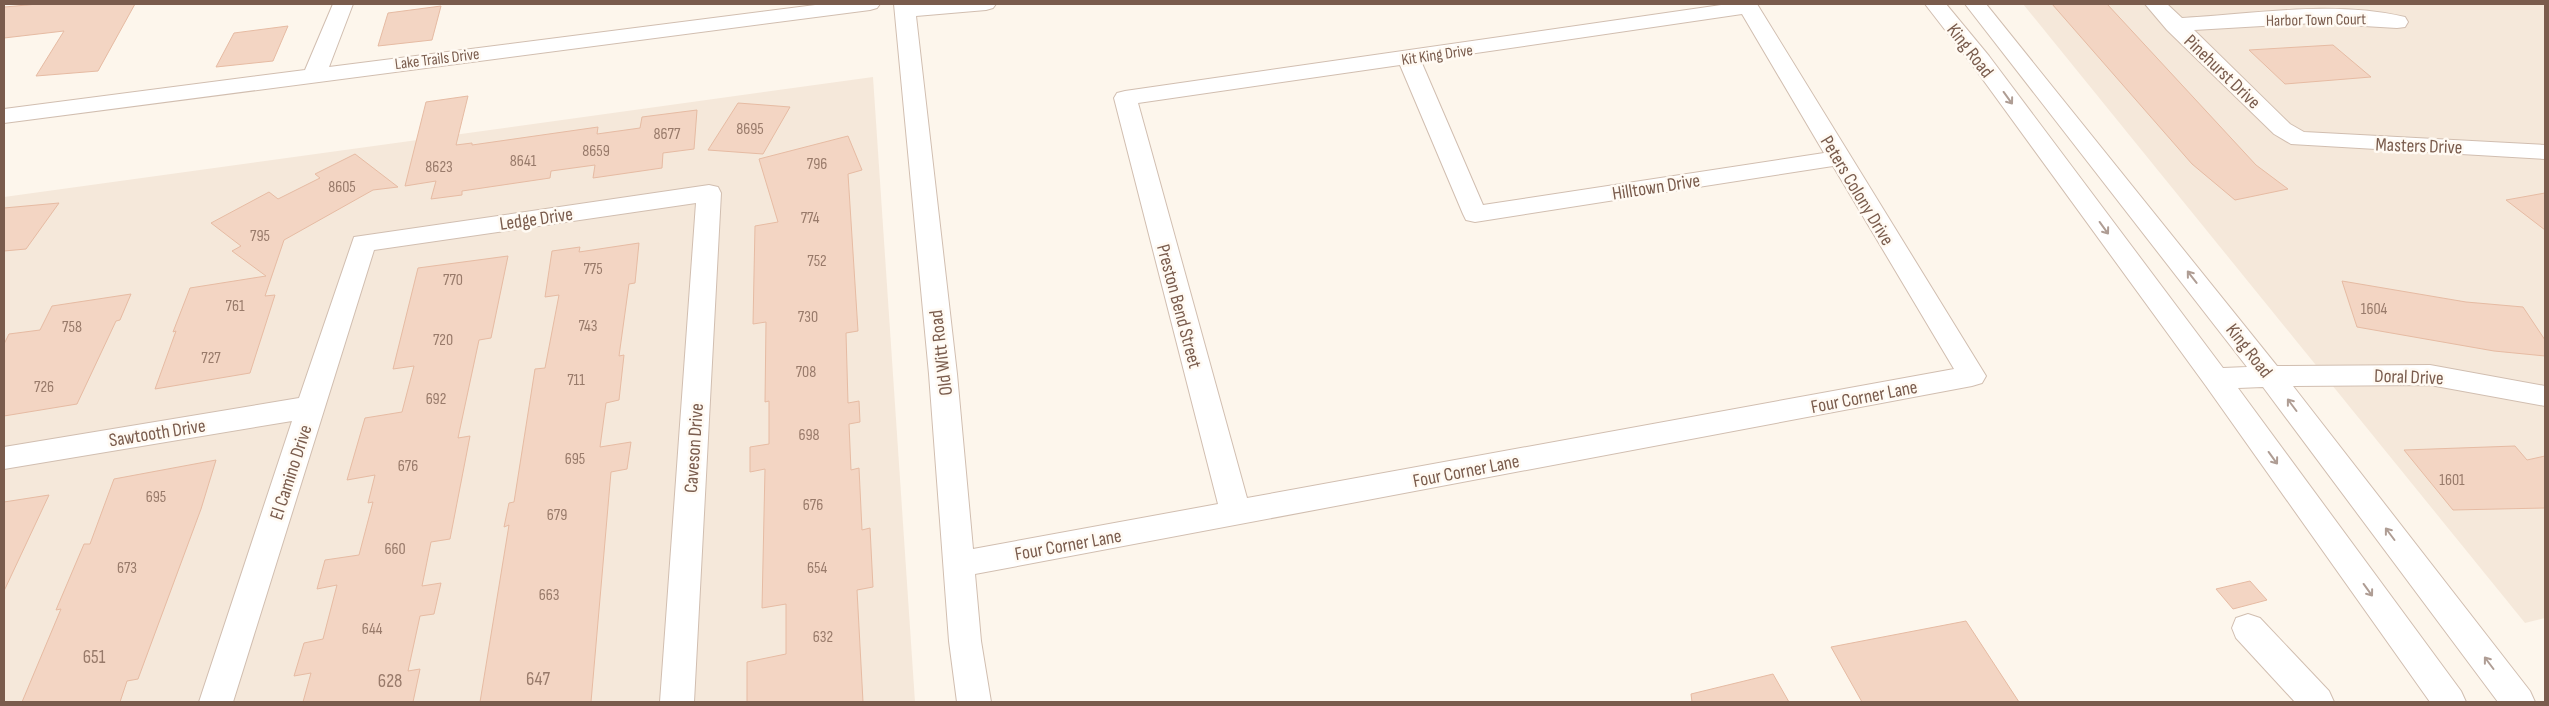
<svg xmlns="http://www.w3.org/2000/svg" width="2549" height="706" font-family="'Sofia Sans Condensed',sans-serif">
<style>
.residential{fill:#f5e8da}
.building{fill:#f3d5c3;stroke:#e6bba3}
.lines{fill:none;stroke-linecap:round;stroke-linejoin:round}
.minor-casing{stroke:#d1beb0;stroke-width:2}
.minor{fill:#fff;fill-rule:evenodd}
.oneway{stroke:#af9d94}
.labels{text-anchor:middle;stroke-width:5;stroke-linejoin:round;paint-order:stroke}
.far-street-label{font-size:16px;fill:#7a5c4d;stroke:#fffaf3}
.number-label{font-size:16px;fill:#987a6a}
.street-label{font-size:19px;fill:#7a5c4d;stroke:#fffaf3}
.near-number-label{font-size:19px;fill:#987a6a}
</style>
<rect width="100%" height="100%" fill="#fdf6ec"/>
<g class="residential">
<path d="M 2023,4 L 2545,4 L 2545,618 L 2525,623 Z"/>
<path d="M 873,77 L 915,702 L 4,702 L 4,197 Z"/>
</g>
<g class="building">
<path d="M 38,4 L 135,4 L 98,71 L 36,76 L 64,31 L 4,38 L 4,7 Z"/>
<path d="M 2052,4 L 2107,4 L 2256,165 L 2288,189 L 2235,200 L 2192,164 Z"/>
<path d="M 441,6 L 432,40 L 378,46 L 388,13 Z"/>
<path d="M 288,26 L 273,61 L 216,67 L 234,33 Z"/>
<path d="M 2333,45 L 2371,77 L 2285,84 L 2249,50 Z"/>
<path d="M 468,96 L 456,145 L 472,143 L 472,145 L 598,127 L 597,134 L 640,128 L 642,117 L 697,110 L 694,149 L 663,153 L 662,168 L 593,178 L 595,165 L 551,171 L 550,178 L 462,191 L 462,195 L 431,199 L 436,181 L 405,186 L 426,102 Z"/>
<path d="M 738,103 L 790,107 L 763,154 L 708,150 Z"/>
<path d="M 848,136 L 862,170 L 848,174 L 858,331 L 846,333 L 848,403 L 859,401 L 860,422 L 849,424 L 851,470 L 859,468 L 862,530 L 870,528 L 873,587 L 857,590 L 863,702 L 747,702 L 747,662 L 786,654 L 786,604 L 762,608 L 765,469 L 750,472 L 750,447 L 769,444 L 769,401 L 765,402 L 766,322 L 753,324 L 755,226 L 778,222 L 759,159 Z"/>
<path d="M 355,154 L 398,187 L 373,190 L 284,240 L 265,296 L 275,295 L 250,373 L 155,389 L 176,331 L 173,332 L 190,288 L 266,276 L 232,251 L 241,246 L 211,223 L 269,192 L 278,199 L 320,178 L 315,174 Z"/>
<path d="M 2545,193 L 2545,230 L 2506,200 Z"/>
<path d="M 59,203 L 26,249 L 4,251 L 4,208 Z"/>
<path d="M 639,243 L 635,283 L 629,284 L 619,356 L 624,355 L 619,400 L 606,403 L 600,447 L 631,442 L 627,469 L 611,472 L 591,702 L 480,702 L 509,525 L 504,527 L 509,503 L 514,502 L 535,369 L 545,368 L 559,295 L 545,297 L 552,251 L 580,247 L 579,252 Z"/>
<path d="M 508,256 L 491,338 L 479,340 L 458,438 L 470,436 L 450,539 L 431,542 L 422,586 L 441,583 L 434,614 L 420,616 L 408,671 L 420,669 L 413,702 L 303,702 L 311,673 L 294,676 L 304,643 L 323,639 L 337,585 L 317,589 L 325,560 L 359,555 L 373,502 L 368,503 L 375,475 L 347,480 L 365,418 L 402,412 L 414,366 L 393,369 L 418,268 Z"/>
<path d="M 2342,281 L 2466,302 L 2523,307 L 2545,340 L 2545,356 L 2494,351 L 2357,327 Z"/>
<path d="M 131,294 L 120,320 L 116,321 L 77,404 L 4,416 L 4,344 L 9,334 L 40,330 L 52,306 Z"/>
<path d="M 2515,446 L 2527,460 L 2545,456 L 2545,508 L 2453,510 L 2404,450 Z"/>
<path d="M 216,460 L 201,509 L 138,679 L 127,681 L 120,702 L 22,702 L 61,609 L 56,610 L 84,544 L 90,544 L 114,479 Z"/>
<path d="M 49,495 L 4,591 L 4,502 Z"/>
<path d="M 2250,581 L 2267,600 L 2233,609 L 2216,589 Z"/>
<path d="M 1966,621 L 2019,702 L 1862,702 L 1831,647 Z"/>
<path d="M 1773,674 L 1789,702 L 1692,702 L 1691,694 Z"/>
</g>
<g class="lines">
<g class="minor-casing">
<g id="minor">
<path d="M 333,4 L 353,4 L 329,67 L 823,4 L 880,4 L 877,8 L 870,10 L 4,123 L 4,109 L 305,70 Z"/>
<path d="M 894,4 L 996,4 L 993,8 L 986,10 L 916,16 L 957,374 L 973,549 L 1218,504 L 1114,98 L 1117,93 L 1125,91 L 1728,4 L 1757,4 L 1986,376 L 1982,383 L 1972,386 L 975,574 L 981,641 L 991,702 L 957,702 L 949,641 L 929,374 ZM 1742,14 L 1824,153 L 1483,205 L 1421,61 ZM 1400,65 L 1463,214 L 1466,220 L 1475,222 L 1833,166 L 1954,369 L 1247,498 L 1138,103 Z"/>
<path d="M 1925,4 L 1946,4 L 1989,56 L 2223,368 L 2247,367 L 1965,4 L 1986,4 L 2277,366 L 2430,365 L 2545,386 L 2545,406 L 2430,385 L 2293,386 L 2530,691 L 2535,702 L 2498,702 L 2263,387 L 2238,388 L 2461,691 L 2466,702 L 2430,702 L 2206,386 L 1973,66 Z"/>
<path d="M 2145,4 L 2167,4 L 2182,18 C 2254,14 2333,0 2405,17 L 2408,22 L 2405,27 L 2397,28 L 2314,23 L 2194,30 L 2290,124 L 2304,132 L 2545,145 L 2545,159 L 2291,144 L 2274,134 L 2167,30 Z"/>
<path d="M 709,185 L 718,187 L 721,193 L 694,702 L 660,702 L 696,203 L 374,250 L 233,702 L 199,702 L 292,421 L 4,469 L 4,447 L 299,398 L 354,237 Z"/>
<path d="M 2248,614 L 2260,618 L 2329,691 L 2334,702 L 2295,702 L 2236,638 L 2232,628 L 2236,618 Z"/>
</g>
</g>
<use href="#minor" class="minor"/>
</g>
<defs><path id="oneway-shaft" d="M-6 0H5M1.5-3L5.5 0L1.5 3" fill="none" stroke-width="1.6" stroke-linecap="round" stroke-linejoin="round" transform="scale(1.25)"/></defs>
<g class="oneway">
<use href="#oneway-shaft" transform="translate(2008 98) rotate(54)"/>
<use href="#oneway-shaft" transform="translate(2104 228) rotate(54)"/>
<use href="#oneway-shaft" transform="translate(2192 277) rotate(-128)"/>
<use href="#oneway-shaft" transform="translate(2292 405) rotate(-127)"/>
<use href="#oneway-shaft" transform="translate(2273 458) rotate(54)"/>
<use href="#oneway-shaft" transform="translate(2390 534) rotate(-127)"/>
<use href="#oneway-shaft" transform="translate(2368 590) rotate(54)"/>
<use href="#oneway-shaft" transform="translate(2489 663) rotate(-127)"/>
</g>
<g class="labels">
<g class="far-street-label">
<text transform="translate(2316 19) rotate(-1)" y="6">Harbor Town Court</text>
<text transform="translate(1437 54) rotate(-8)" y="6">Kit King Drive</text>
<text transform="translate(437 58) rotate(-7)" y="6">Lake Trails Drive</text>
</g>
<g class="number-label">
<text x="750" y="134">8695</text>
<text x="667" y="139">8677</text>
<text x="596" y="156">8659</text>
<text x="523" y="166">8641</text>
<text x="817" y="169">796</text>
<text x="439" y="172">8623</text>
<text x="342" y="192">8605</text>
<text x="810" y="223">774</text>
<text x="260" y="241">795</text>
<text x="817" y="266">752</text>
<text x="593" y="274">775</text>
<text x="453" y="285">770</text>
<text x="235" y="311">761</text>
<text x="2374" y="314">1604</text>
<text x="808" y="322">730</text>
<text x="588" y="331">743</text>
<text x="72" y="332">758</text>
<text x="443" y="345">720</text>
<text x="211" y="363">727</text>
<text x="806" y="377">708</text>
<text x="576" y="385">711</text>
<text x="44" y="392">726</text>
<text x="436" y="404">692</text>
<text x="809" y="440">698</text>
<text x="575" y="464">695</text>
<text x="408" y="471">676</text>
<text x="2452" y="485">1601</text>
<text x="156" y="502">695</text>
<text x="813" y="510">676</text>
<text x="557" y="520">679</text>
<text x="395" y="554">660</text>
<text x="127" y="573">673</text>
<text x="817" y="573">654</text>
<text x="549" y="600">663</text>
<text x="372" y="634">644</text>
<text x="823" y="642">632</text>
</g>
<g class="street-label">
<text transform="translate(1971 50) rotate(52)" y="7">King Road</text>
<text transform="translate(2223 71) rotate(44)" y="7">Pinehurst Drive</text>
<text transform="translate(2419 145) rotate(2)" y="7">Masters Drive</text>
<text transform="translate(1656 186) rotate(-9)" y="7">Hilltown Drive</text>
<text transform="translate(1858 190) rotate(59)" y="7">Peters Colony Drive</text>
<text transform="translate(536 218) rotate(-8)" y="7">Ledge Drive</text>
<text transform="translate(1180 306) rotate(75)" y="7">Preston Bend Street</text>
<text transform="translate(2250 350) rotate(52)" y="7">King Road</text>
<text transform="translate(940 353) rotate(-97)" y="7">Old Witt Road</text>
<text transform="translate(2409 376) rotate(2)" y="7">Doral Drive</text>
<text transform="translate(1864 396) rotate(-11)" y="7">Four Corner Lane</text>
<text transform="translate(157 432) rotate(-9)" y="7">Sawtooth Drive</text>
<text transform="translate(693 448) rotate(-86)" y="7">Caveson Drive</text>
<text transform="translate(1466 470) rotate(-11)" y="7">Four Corner Lane</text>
<text transform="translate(290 472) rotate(-72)" y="7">El Camino Drive</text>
<text transform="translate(1068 544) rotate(-10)" y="7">Four Corner Lane</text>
</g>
<g class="near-number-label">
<text x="94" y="663">651</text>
<text x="538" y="685">647</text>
<text x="390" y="687">628</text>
</g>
</g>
<rect width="2549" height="706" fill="none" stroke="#7a5c4d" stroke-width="10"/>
</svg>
